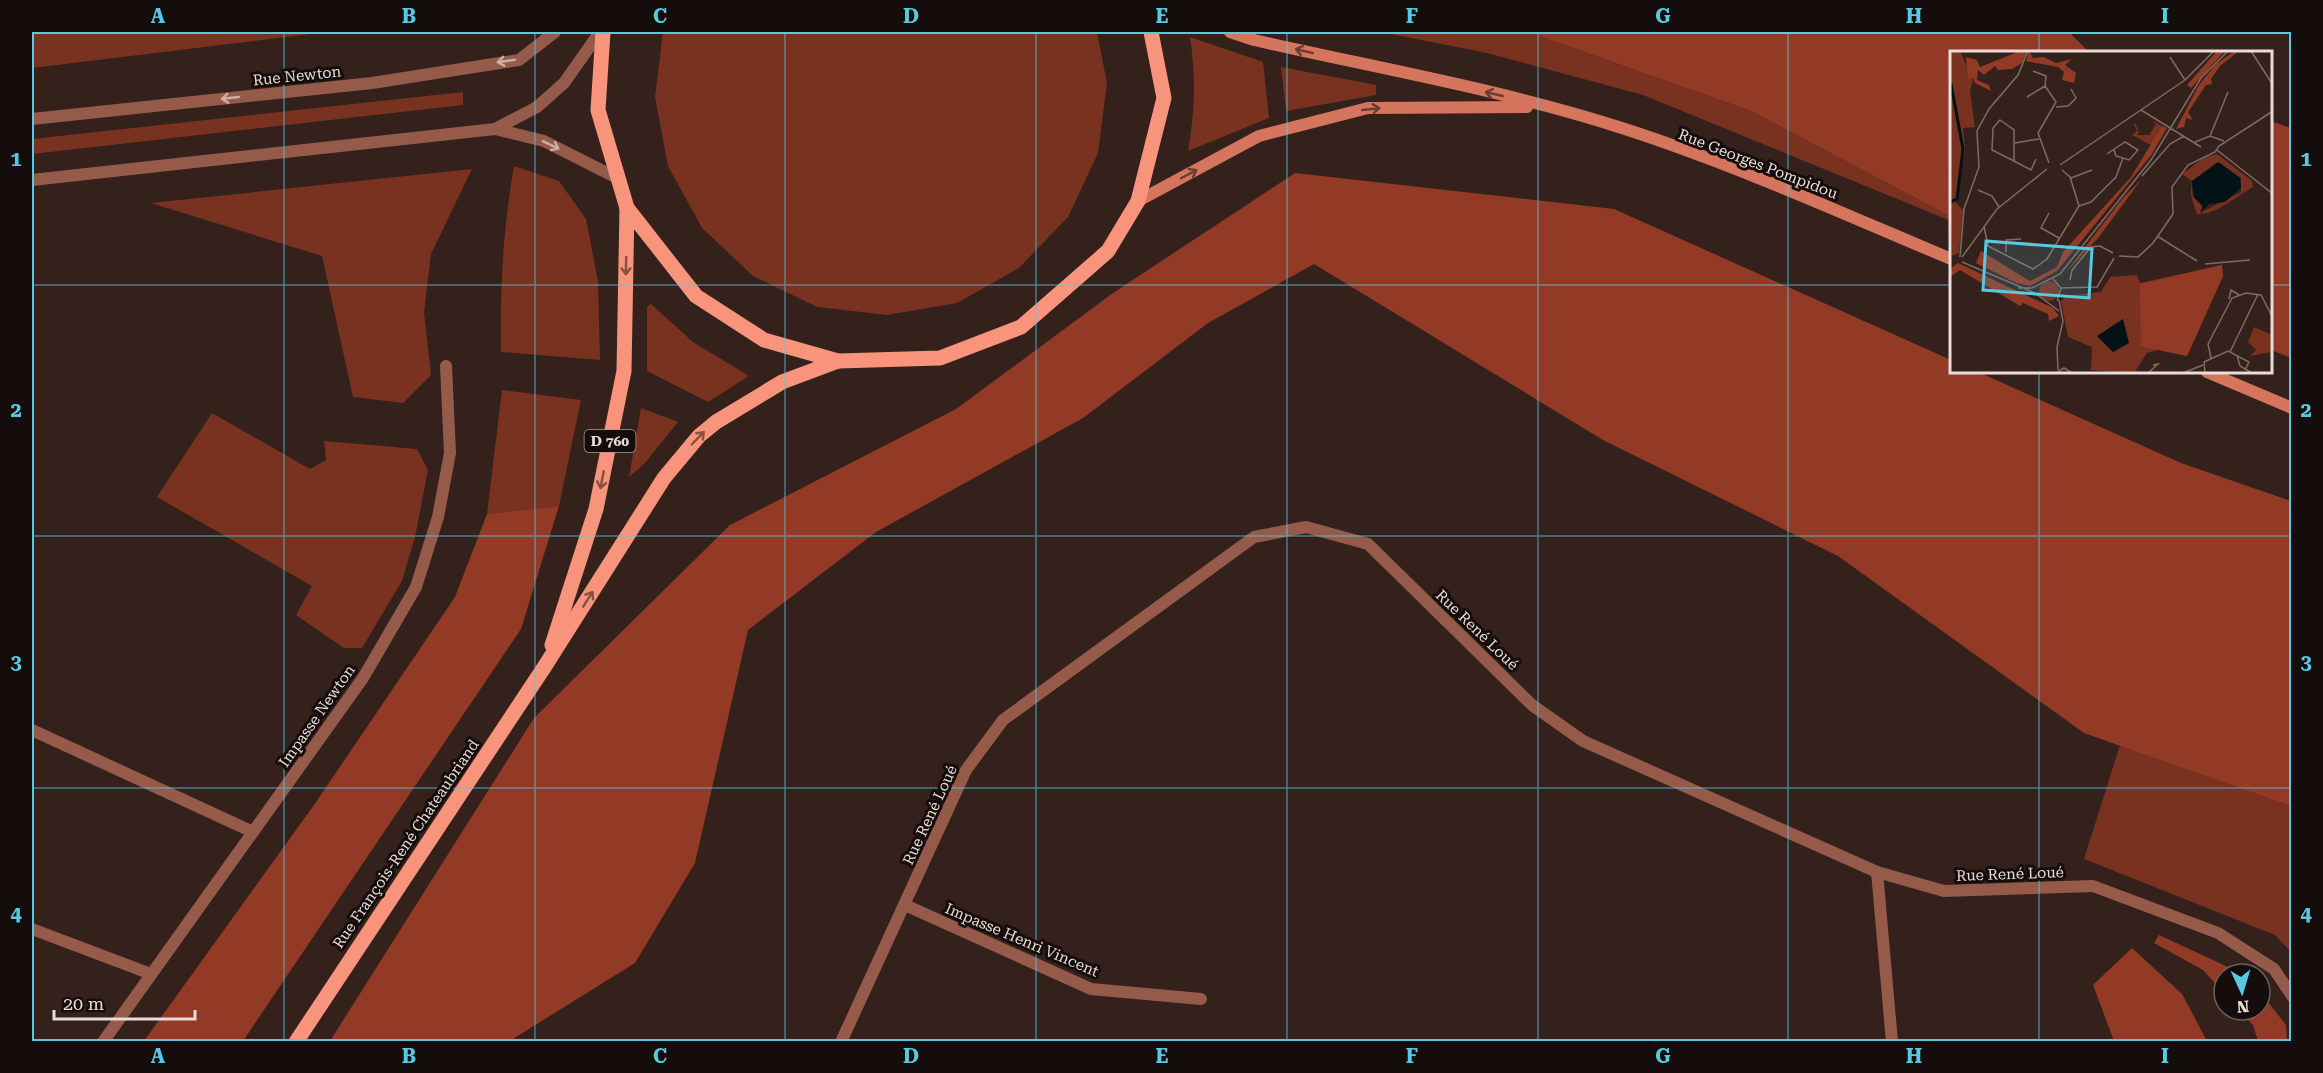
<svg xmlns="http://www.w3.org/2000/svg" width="2323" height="1073" font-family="'Roboto Serif',serif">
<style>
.green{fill:#793120}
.forest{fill:#923a25}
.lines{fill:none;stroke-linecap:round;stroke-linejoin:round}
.lane{stroke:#965a4b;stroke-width:12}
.street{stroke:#965a4b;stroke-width:12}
.secondary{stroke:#d5755e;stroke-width:12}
.primary{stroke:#f7947b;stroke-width:15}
.oneway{stroke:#6b3c30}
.oneway2{stroke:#ccaea7}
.oneway3{stroke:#865043}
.grid{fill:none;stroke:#58c9e3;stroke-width:1.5;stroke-opacity:0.55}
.labels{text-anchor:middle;stroke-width:6;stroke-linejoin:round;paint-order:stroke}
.shield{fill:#150d0b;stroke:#a99e9b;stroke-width:1.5}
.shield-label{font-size:14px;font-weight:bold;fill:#e9dcd9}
.street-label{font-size:15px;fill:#e9dcd9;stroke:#150d0b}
.inset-river{fill:none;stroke:#021216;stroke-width:3}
.inset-road{fill:none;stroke:#7c6c68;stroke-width:1.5}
.view{fill:#58c9e3;fill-opacity:0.15;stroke:#58c9e3;stroke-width:3}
.inset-edge{fill:none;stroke:#e9dcd9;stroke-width:3}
.neatline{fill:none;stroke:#58c9e3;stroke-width:2}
.grid-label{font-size:20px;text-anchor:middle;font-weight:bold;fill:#58c9e3}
</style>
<rect width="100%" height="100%" fill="#34211c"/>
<g class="green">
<path d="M 32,32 L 327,32 L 32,68 Z"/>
<path d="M 663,32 L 1097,32 L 1107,83 L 1098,153 L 1068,217 L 1019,268 L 957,303 L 887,315 L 817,307 L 753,276 L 702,228 L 668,166 L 655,97 Z"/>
<path d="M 1381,32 L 1528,32 L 1751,111 L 1951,217 L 1951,221 L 1643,95 L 1487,53 Z"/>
<path d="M 1190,37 L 1263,62 L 1269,118 L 1188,151 C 1195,111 1196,77 1190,37 Z"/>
<path d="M 1281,67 L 1376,85 L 1376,95 L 1286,111 Z"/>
<path d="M 463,92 L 463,105 L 32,154 L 32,139 Z"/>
<path d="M 514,166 L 559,181 L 586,219 L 598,281 L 600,360 L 501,352 C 500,289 503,228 514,166 Z"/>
<path d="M 472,169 L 431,254 L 424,312 L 431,375 L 403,403 L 353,397 L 322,256 L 151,203 Z"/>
<path d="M 651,304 L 693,342 L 749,376 L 708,402 L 647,371 L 647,307 Z"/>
<path d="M 502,390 L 581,400 L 559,506 L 487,514 Z"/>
<path d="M 641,408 L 678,422 L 644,464 L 629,477 Z"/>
<path d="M 212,413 L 310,469 L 326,460 L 324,441 L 417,449 L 428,470 L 415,537 L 402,581 L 362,648 L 344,648 L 296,615 L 312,586 L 157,497 Z"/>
<path d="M 2120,745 L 2291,806 L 2291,952 L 2275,935 L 2084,859 Z"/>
</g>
<g class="forest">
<path d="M 1528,32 L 2069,32 L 2089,52 L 1951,52 L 1951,217 L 1751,111 Z"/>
<path d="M 2271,121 L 2291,128 L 2291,358 L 2271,350 Z"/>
<path d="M 1295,173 L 1614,209 L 1951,360 L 1951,372 L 1978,372 L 2181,463 L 2291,501 L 2291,806 L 2084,733 L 1838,556 L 1603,440 L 1314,264 L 1208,323 L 1083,418 L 876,532 L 748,630 L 695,863 L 635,963 L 516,1037 L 512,1041 L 330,1041 L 534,718 L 730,525 L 956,409 L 1113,293 Z"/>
<path d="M 559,506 L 521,629 L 243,1041 L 144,1041 L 314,805 L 455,597 L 487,514 Z"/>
<path d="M 2159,935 L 2243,974 L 2224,974 L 2224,993 L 2203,970 L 2154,943 Z"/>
<path d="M 2132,948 L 2182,994 L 2207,1041 L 2114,1041 L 2093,985 Z"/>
<path d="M 2260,992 L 2286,1025 L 2287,1041 L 2258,1041 L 2253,1025 L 2239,1010 L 2260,1010 Z"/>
</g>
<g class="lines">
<g class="lane">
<path d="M 32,119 L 372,83 L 519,60 L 555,32"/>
<path d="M 32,730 L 253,832"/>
<path d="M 32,929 L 151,974"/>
</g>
<g class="street">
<path d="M 495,129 L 537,107 L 564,83 L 600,32"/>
<path d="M 32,180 L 495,129 L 544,141 L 617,178"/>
<path d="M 1877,872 L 1892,1042"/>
<path d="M 905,905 L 1091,989 L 1201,999"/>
<path d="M 103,1042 L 363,678 L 416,587 L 438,517 L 450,453 L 446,366"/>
<path d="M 841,1042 L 966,770 L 1003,720 L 1254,537 L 1306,527 L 1368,544 L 1532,705 L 1583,741 L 1877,872 L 1944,891 L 2093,886 L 2218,933 L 2274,969 L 2292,996"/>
</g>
<g class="secondary">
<path d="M 1230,32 L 1254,40 C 1377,68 1505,90 1625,129 C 1736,165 1844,214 1951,259"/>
<path d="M 1138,201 L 1259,136 L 1368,108 L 1527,107"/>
<path d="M 2207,372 L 2292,408"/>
</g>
<g class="primary">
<path d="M 603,32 L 598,110 L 627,208 L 696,296 L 764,340 L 838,361 L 940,358 L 1021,327 L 1108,251 L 1138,201 L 1164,98 L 1151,32"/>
<path d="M 552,645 L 596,509 L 624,371 L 627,208"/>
<path d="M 296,1042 L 545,666 L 664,478 L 699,436 L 716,422 L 782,382 L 838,361"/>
</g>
</g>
<defs><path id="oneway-shaft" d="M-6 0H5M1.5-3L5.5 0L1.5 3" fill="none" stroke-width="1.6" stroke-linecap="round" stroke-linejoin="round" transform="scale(1.5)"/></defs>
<g class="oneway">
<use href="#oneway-shaft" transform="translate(1304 51) rotate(-167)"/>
<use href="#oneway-shaft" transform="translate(1494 94) rotate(-167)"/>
<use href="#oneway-shaft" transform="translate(1371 109) rotate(-6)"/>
<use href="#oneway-shaft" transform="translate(1189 174) rotate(-28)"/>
</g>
<g class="oneway2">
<use href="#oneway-shaft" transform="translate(506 61) rotate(172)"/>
<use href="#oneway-shaft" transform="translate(230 98) rotate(174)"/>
<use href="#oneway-shaft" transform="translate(551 145) rotate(26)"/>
</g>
<g class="oneway3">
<use href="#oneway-shaft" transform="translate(626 266) rotate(91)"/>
<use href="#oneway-shaft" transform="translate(698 438) rotate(-46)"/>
<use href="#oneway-shaft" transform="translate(602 480) rotate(101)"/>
<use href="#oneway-shaft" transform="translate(588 599) rotate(-58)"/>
</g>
<path class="grid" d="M 284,32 L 284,1042M 535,32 L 535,1042M 785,32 L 785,1042M 1036,32 L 1036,1042M 1287,32 L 1287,1042M 1538,32 L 1538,1042M 1788,32 L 1788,1042M 2039,32 L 2039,52M 32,285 L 1951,285M 2270,285 L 2292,285M 2039,372 L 2039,1042M 32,536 L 2292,536M 32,788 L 2292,788"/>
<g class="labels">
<rect class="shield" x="584.5" y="430" width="51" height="22" rx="4.5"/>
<g class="shield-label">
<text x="610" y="446">D 760</text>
</g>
<g class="street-label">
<text transform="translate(297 76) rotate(-6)" y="5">Rue Newton</text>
<text transform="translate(1758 164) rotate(21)" y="5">Rue Georges Pompidou</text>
<text transform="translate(1477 630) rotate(44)" y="5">Rue René Loué</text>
<text transform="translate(317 716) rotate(-55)" y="5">Impasse Newton</text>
<text transform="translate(930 815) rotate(-65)" y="5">Rue René Loué</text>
<text transform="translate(406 844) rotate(-56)" y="5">Rue François-René Chateaubriand</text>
<text transform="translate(2010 874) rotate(-2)" y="5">Rue René Loué</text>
<text transform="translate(1022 940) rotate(23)" y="5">Impasse Henri Vincent</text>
</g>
</g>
<g transform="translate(1950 51)">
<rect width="322" height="322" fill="#34211c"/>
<path d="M 0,0 L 10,0 L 23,30 L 20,39 L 25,76 L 13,77 L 15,99 L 6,152 L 13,159 L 9,202 L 2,205 ZM 203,70 L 212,75 L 201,94 L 182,84 L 187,80 L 184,73 L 185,72 L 189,81 L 187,84 L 199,84 L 206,73 ZM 267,103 L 302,130 L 303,136 L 268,158 L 257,162 L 247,163 L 241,145 L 241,130 L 243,146 L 252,155 L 250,162 L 291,141 L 291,127 L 270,112 L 242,130 L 232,123 L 255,106 ZM 272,214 L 273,225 L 237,305 L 208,299 L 197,302 L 184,322 L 141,319 L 142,296 L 118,286 L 111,250 L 116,245 L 151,241 L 160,226 L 187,224 L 190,232 ZM89 240a10 10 0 1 1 20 0a10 10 0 1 1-20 0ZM 304,276 L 322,284 L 322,301 L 300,305 L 306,299 L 298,291 Z" fill="#793120"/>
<path d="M 70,0 L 77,0 L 72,12 L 62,18 L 48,19 L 45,15 L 34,24 L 28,19 L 27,29 L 39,34 L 41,40 L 25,32 L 23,27 L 18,29 L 16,6 L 27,9 L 30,16 ZM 79,0 L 83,7 L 94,6 L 106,12 L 122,8 L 115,14 L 126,22 L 124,32 L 112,29 L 114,21 L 108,16 L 76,10 ZM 267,0 L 275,0 L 241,37 L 237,34 ZM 285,0 L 289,0 L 270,15 L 261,28 L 262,33 L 256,34 L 238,61 L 243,69 L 236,67 L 234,76 L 226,78 L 249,34 L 266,13 ZM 212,75 L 217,77 L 202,103 L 107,220 L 80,235 L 66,232 L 26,212 L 31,200 L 80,230 L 107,216 L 113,201 L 181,126 ZM 191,129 L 148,187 L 115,222 L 173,147 ZM 8,212 L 103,257 L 109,265 L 99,270 L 98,263 L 73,252 L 70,255 L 10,219 L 0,226 L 0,218 ZM 272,214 L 273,225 L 237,305 L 191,295 L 190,233 Z" fill="#923a25"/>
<path d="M 268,111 L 290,127 L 291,137 L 275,151 L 259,153 L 251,161 L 253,155 L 244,146 L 242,130 ZM 173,268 L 179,292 L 163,301 L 147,285 Z" fill="#021216"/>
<path class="inset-river" d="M 0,151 L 7,148 L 13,98 L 1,33"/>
<path class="inset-road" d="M 301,0 L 323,34M 220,6 L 235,29 L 264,0M 83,20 L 96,25 L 95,35M 95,35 L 106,51 L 88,82 L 99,112M 77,46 L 95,35M 106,56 L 118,55 L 126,47 L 121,38M 191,59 L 251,96M 50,69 L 64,79 L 64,110 L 42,99 L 43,77 ZM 260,85 L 278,41M 245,91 L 260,85 L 274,90M 65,92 L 89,88M 267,99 L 323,143M 157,103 L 175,91 L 188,99 L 179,109 L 166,105 L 164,99M 64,110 L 81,119 L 86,108M 110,114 L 235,29M 112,119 L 120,126 L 129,155M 192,125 L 220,93 L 234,85M 121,127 L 142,119M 28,139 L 42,145 L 49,156M 129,155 L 141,151 L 166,126 L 173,107M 99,162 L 91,177 L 109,187M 34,175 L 38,195 L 83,218 L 97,208 L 129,155M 207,185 L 247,210M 56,201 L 56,189 L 71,188M 169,205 L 188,206 L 203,192 L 223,163 L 222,136 L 238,114 L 265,101 L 269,95 L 323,60M 10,206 L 14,158 L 29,116 L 27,80 L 39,58 L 68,24 L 78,0M 12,206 L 47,158 L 97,118M 12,211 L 85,242 L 109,260M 255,213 L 300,209M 103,228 L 111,237 L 107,250M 120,229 L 122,219 L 141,196 L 150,195 L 163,202M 68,237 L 82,237 L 110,223 L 201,109 L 251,27 L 278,0M 111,237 L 147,236 L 164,207M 279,248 L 281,239 L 289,244M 280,301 L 308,243M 287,304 L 290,315 L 302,322M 261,307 L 258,293 L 282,247 L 296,242 L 311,244 L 323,267M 108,319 L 107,296 L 113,270 L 109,249M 106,322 L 114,317 L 122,322M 198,322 L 208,313 L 203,314M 233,322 L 253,314M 255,322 L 254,311 L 278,300 L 299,311 L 295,319"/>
<path class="view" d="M 36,190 L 142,198 L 139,247 L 33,239 Z"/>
<rect width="322" height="322" class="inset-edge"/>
</g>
<rect width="2323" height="1073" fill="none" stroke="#150d0b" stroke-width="66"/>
<g transform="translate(2242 992) rotate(176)"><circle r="28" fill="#150d0b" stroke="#6a605d" stroke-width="1.5"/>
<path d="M0-4.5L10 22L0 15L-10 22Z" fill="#58c9e3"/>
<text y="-9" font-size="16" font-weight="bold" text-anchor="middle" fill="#e9dcd9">N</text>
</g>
<path d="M54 1010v9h141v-9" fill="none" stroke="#e9dcd9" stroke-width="3"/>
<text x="63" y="1010" font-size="18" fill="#e9dcd9" stroke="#150d0b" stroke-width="4.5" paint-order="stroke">20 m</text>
<rect x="33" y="33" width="2257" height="1007" class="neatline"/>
<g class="grid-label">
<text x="158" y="23">A</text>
<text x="409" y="23">B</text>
<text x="660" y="23">C</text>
<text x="911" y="23">D</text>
<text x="1162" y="23">E</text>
<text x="1412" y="23">F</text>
<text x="1663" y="23">G</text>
<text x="1914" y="23">H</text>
<text x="2165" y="23">I</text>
<text x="16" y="166">1</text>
<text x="2306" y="166">1</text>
<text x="16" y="417">2</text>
<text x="2306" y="417">2</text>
<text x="16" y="669">3</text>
<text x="2306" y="669">3</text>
<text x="16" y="921">4</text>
<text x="2306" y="921">4</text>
<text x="158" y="1063">A</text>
<text x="409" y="1063">B</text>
<text x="660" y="1063">C</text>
<text x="911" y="1063">D</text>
<text x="1162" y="1063">E</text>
<text x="1412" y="1063">F</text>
<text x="1663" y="1063">G</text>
<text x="1914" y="1063">H</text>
<text x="2165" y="1063">I</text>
</g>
</svg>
